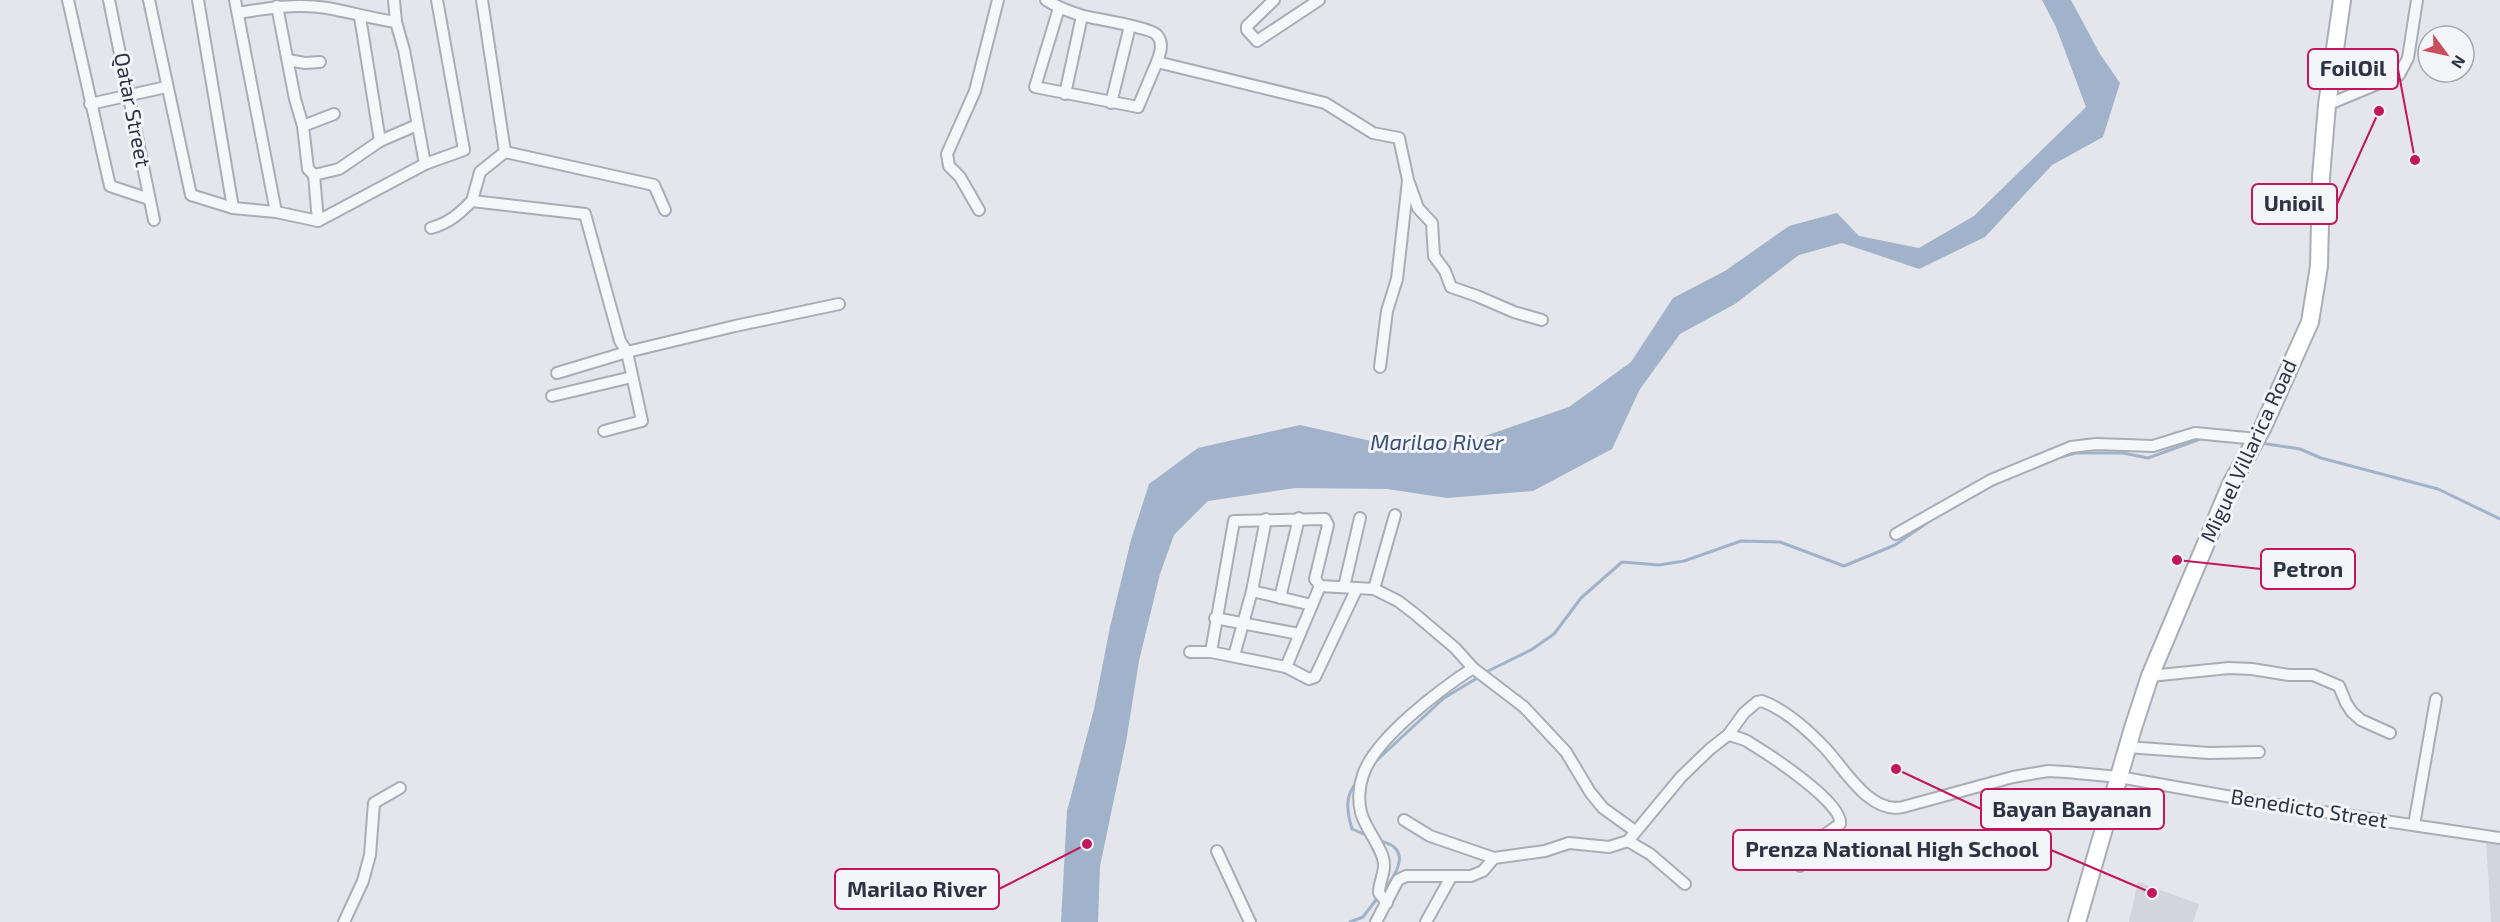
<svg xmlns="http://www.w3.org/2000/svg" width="2500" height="922" font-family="'Exo 2',sans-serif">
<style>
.built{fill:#d2d5dd}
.water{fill:#a0b3ca}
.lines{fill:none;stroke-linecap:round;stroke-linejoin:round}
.stream{stroke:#a0b3ca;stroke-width:3}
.minor-casing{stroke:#a9adb5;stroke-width:14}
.secondary-casing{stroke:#a9adb5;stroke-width:20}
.minor{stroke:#f6f7f9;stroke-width:10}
.secondary{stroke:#fff;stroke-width:16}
.labels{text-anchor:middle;stroke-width:6;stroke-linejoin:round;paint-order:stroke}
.street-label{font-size:21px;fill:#2c3343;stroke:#f3f5f8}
.water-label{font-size:22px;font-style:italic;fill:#375076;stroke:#f3f5f8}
.leader{fill:none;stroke:#c2185b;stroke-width:2}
.callout-dot{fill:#c2185b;stroke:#f3f5f8;stroke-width:2}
.callout{fill:#f3f5f8;stroke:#c2185b;stroke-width:2}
.callout-label{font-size:22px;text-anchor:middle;font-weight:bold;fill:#2c3343}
</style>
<rect width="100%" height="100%" fill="#e4e6eb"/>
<g class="built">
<path d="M 2486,839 L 2500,840 L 2500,922 L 2491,922 Z"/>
<path d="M 2138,882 L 2199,904 L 2193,922 L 2129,922 Z"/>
</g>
<path class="water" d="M 2042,0 L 2071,0 L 2100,54 L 2120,83 L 2103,137 L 2052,165 L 1985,237 L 1919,269 L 1842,243 L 1799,255 L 1735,304 L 1680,334 L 1640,389 L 1612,449 L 1533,491 L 1447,498 L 1387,489 L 1295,488 L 1208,501 L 1174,535 L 1160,574 L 1139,661 L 1126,742 L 1100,866 L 1098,922 L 1061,922 L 1067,811 L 1094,709 L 1110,627 L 1131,540 L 1149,484 L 1198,448 L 1300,425 L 1402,448 L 1485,436 L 1569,407 L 1631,362 L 1673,298 L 1725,271 L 1789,226 L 1837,213 L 1859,236 L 1919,248 L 1974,216 L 2086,107 L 2056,27 Z"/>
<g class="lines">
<g class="stream">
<path d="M 2261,443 L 2300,449 L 2321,458 L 2438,489 L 2500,519"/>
<path d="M 2057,458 L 2076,453 L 2123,453 L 2148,458 L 2203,438"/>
<path d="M 1957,505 L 1999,482"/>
<path d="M 1484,673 L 1531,650 L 1554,634 L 1581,598 L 1622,562 L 1659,565 L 1684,561 L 1741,541 L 1780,542 L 1844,566 L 1895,545 L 1934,518"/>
<path d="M 1375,762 L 1444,698 L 1479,677"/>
<path d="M 1357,782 C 1344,796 1347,812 1352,829 L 1368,836"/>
<path d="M 1380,841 C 1384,842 1391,844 1394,847 C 1408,859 1391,881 1383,891"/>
<path d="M 1350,922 L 1363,917 L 1379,896"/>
</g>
<g class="minor-casing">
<g id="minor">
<path d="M 68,0 L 110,186 L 149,199"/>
<path d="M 109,0 L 154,220"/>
<path d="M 149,0 L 191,195 L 233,208 L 276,212 L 318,221 L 425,164 L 464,150 L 437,0"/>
<path d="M 198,0 L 233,208"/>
<path d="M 235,0 L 276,212"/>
<path d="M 394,0 L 396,22 L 404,50 L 425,164"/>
<path d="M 482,0 L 505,152"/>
<path d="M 1046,0 C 1057,7 1068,11 1080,15 C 1094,19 1150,27 1157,35 C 1164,43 1160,54 1157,62 L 1325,103 L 1373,133 L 1399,138 L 1408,180 L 1418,208 L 1432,223 L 1434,256 L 1445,271 L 1451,287 L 1477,296 L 1514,312 L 1542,320"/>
<path d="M 1274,0 L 1247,26 L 1247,30 L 1257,41 L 1319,0"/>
<path d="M 277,6 L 295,99 L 303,126 L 308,169 L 314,175 L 318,221"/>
<path d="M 1059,8 L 1035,87 L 1138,107 L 1157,62"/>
<path d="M 238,13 C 268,8 297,3 327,8 C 350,12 373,19 396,22"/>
<path d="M 360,17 L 380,141"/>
<path d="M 288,60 L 305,63 L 320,62"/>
<path d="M 1065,94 L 1082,16"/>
<path d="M 1111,103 L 1130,26"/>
<path d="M 90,104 L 166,87"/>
<path d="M 2327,105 L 2399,75 L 2408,58 L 2417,0"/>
<path d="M 303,126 L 334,114"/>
<path d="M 505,152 L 480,172 L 472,201 L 585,214 L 620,341 L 627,352 L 735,326 L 839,304"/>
<path d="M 505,152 L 654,185 L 665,210"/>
<path d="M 314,175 L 339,169 L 380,141 L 417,125"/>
<path d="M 979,210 L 960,177 L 949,166 L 947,154 L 975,91 L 998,0"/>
<path d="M 431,228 C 449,223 459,214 472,201"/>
<path d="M 1380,367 L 1387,311 L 1397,279 L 1408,181"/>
<path d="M 557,373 L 627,352 L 642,421 L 604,431"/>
<path d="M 552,396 L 632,377"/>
<path d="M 1896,534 L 1991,480 L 2071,447 L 2096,444 L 2153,446 L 2195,433 L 2257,439"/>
<path d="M 1344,587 L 1360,518"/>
<path d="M 1374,589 L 1395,515"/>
<path d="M 1252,591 L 1266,519"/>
<path d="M 1280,598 L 1299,518"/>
<path d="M 1215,618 L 1299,634"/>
<path d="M 1190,652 L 1211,652 L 1286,667 L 1312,605"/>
<path d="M 1211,652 L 1234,521 L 1325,519 L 1328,525 L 1315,579 L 1320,586"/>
<path d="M 1234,656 L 1252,591 L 1312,605 L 1320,586 L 1374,589 L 1398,601 L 1415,614 L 1455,648 L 1473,668 L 1524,707 L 1566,752 L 1590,792 L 1603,808 L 1635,831"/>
<path d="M 1286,667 L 1309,679 L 1315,677 L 1357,588"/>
<path d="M 2150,676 L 2229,668 L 2252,669 L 2289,675 L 2313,675 L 2339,686 L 2346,703 L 2352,712 L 2361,720 L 2390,733"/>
<path d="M 1728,735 C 1736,737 1743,738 1750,743 C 1768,754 1844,803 1840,824 L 1823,836 L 1800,866"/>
<path d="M 2127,747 L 2209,753 L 2259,752"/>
<path d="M 1404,820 L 1430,836 L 1494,858"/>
<path d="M 2414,825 L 2436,699"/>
<path d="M 1628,841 L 1650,854 L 1685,884"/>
<path d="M 1217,851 L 1250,922"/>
<path d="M 1387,903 L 1379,893 C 1379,883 1384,874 1384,866 C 1385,850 1364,828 1361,812 C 1358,801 1359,786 1363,775 C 1375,738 1441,689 1473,668"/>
<path d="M 344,922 L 363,881 L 370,855 L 374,803 L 400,788"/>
<path d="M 1376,922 L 1398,880 L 1406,876 L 1471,876 L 1483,871 L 1494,858 L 1545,851 L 1569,843 L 1609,847 L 1628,841 L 1681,777 L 1710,749 L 1728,735 L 1744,713 L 1757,702 L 1762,701 C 1786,710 1808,730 1825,748 C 1844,768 1870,815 1903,807 L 2013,777 L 2048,771 L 2066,772 L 2119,777 L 2271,804 L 2500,838"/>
<path d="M 1426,922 L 1451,877"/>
</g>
</g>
<g class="secondary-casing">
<path id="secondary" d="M 2077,922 L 2133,728 L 2150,676 L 2231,484 L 2263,427 L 2310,322 L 2319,266 L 2321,177 L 2327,105 L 2342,0"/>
</g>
<use href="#minor" class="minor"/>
<use href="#secondary" class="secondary"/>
</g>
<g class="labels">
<g class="street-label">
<text transform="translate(132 110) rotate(79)" y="7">Qatar Street</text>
<text transform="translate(2249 451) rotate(-65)" y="7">Miguel Villarica Road</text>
<text transform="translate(2309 809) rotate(9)" y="7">Benedicto Street</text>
</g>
<g class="water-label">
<text x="1437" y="450">Marilao River</text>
</g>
</g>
<path class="leader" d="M2415 160L2398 69M2379 111L2337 204M2177 560L2261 569M1896 769L1981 809M2152 893L2051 850M1087 844L999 889"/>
<g class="callout-dot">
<circle cx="2415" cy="160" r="6"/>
<circle cx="2379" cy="111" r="6"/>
<circle cx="2177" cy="560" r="6"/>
<circle cx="1896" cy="769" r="6"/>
<circle cx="2152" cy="893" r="6"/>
<circle cx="1087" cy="844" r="6"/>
</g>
<g class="callout">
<rect x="2308" y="49" width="90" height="40" rx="6"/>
<rect x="2252" y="184" width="85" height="40" rx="6"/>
<rect x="2261" y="549" width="94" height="40" rx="6"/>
<rect x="1981" y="789" width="183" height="40" rx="6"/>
<rect x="1733" y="830" width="318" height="40" rx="6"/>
<rect x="835" y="869" width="164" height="40" rx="6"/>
</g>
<g class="callout-label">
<text x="2353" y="76">FoilOil</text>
<text x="2294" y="211">Unioil</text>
<text x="2308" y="577">Petron</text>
<text x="2072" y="817">Bayan Bayanan</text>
<text x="1892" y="857">Prenza National High School</text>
<text x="917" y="897">Marilao River</text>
</g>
<g transform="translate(2446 54) rotate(123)"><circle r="28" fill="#f3f5f8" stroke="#a3a7b0" stroke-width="1.5"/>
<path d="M0-4.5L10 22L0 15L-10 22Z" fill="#cb4e5c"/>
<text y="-9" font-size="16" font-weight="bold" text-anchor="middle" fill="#2c3343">N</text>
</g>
</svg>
